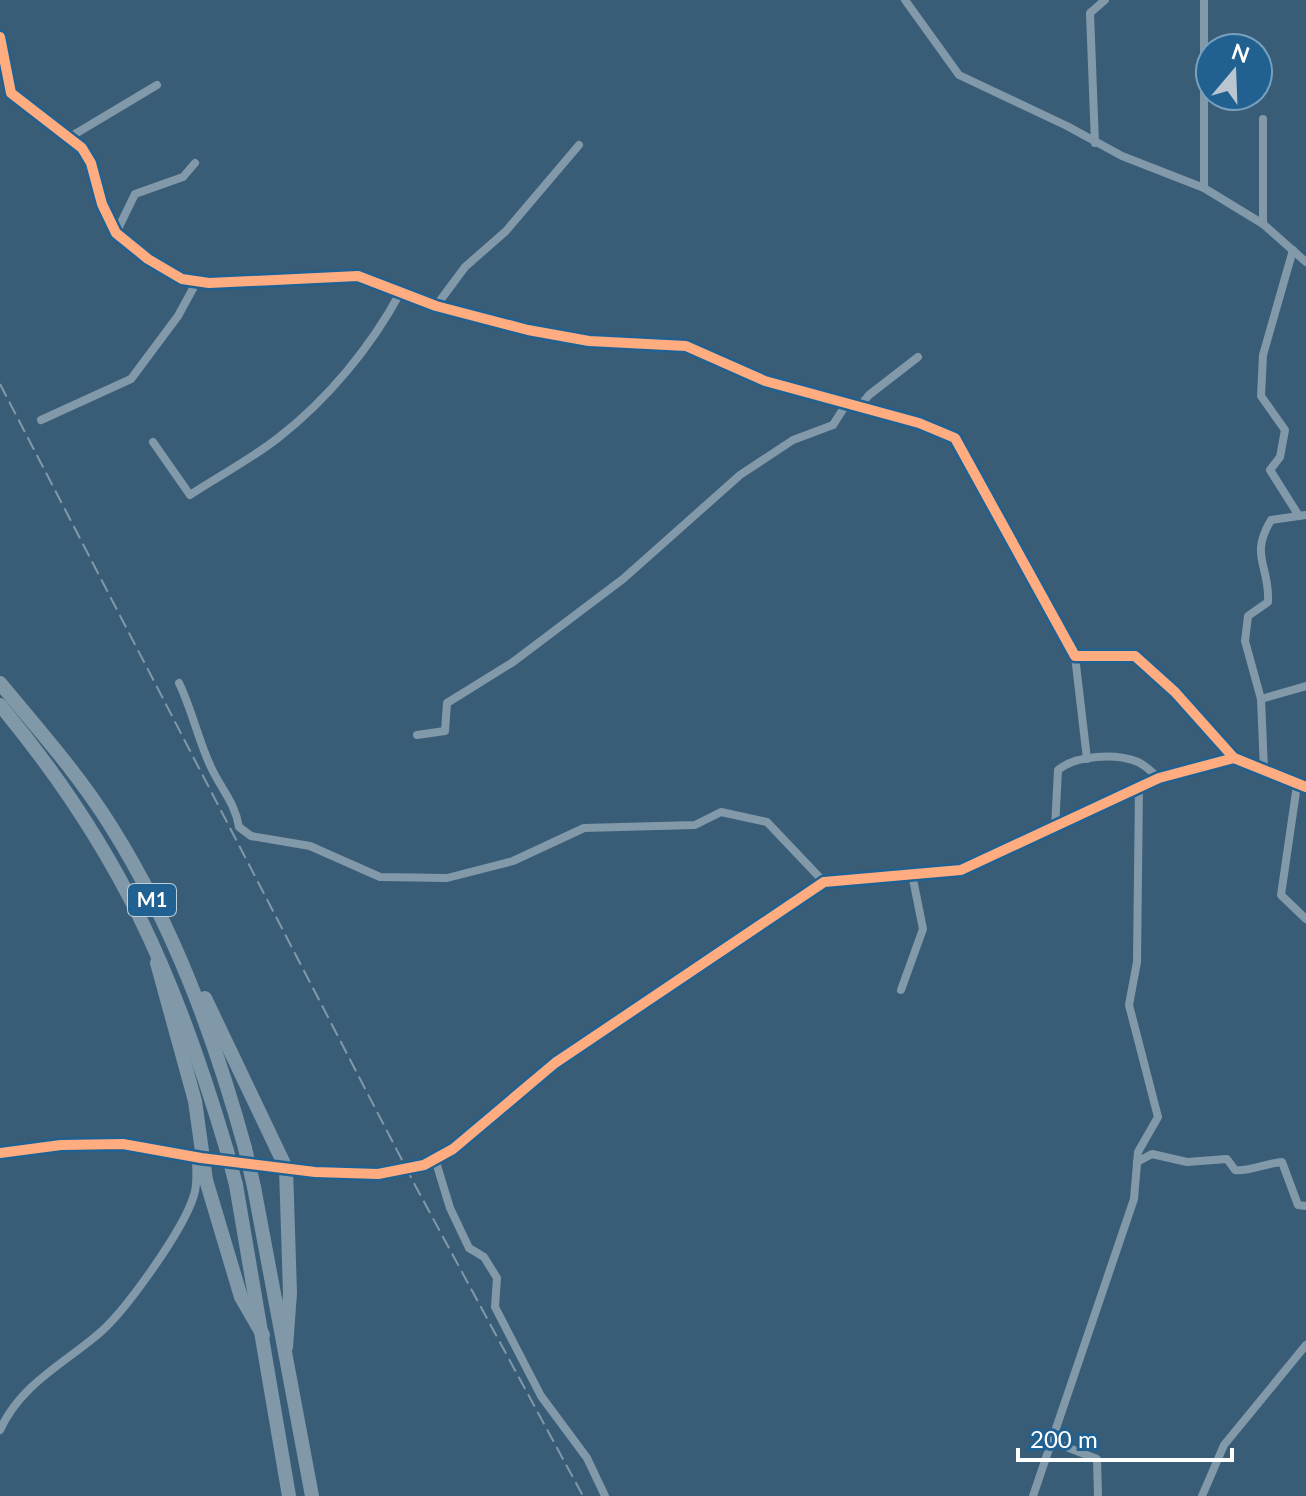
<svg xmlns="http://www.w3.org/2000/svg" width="1306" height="1496" font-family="Lato,sans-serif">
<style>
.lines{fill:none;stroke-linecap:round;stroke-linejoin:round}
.minor{stroke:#8299aa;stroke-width:8}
.tertiary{stroke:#8299aa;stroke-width:10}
.motorway{stroke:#8198a9;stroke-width:14}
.rail{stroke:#8198a9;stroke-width:2;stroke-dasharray:14 6;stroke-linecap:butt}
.motorway-bridge{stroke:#8198a9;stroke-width:14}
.cycleway-casing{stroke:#206191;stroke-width:15}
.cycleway{stroke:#ffac80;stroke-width:10}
.labels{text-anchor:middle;stroke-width:6;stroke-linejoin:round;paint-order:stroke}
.shield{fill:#206191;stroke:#bcd0de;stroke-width:2}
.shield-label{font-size:20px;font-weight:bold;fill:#fff}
</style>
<rect width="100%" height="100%" fill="#3a5d77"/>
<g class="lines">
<g class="minor">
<path d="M 905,0 L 959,75 L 1067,126 L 1122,156 L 1204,188 L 1263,224 L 1306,262"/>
<path d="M 1204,0 L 1204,188"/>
<path d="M 0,37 L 11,93 L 82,148 L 91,163 L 102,204 L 116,233 L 148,259 L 182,279 L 209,283 L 358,276 L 436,306 L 528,330 L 589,341 L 686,346 L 765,381 L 919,423 L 955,438 L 1075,656 L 1135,656 L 1175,692 L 1234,758"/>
<path d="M 1263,119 L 1263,224"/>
<path d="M 70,137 L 157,85"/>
<path d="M 1095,143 L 1090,13 L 1105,0"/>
<path d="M 116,233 L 135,194 L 183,177 L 195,163"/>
<path d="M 1293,250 L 1263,355 L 1261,396 L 1285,430 L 1280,457 L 1270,470 L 1299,516"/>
<path d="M 436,306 L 465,267 L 506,231 L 579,145"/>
<path d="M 859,407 L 869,395 L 918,357"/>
<path d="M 41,420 L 131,379 L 178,316 L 196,283"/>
<path d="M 153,442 L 190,495 C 219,476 251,459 278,438 C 327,400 371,347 400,293"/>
<path d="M 1075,656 L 1087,759"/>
<path d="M 179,683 C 192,710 198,739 210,765 C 220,788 235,802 239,827 L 251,836 L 310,846 L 380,877 L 447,878 L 513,861 L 584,828 L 695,825 L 721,812 L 767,822 L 824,882"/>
<path d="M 1261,699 L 1306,686"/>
<path d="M 417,735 L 445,731 L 447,703 L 513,662 L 623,579 L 740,475 L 793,440 L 833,425 L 847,403"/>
<path d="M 1264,770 L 1261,699 L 1245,641 L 1248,616 L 1268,602 C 1270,565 1249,557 1271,520 L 1306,515"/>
<path d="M 1297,785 L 1281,895 L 1306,919"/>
<path d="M 1055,828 L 1058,770 C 1076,755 1116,753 1138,762 C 1145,765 1153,773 1159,778"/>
<path d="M 901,990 L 923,929 L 912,874"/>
<path d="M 435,1159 L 450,1208 L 469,1248 L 484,1257 L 497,1278 L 495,1307 L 541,1396 L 587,1458 L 605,1496"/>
<path d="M 1137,1162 L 1152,1154 L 1187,1162 L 1227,1159 L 1235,1170 C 1248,1172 1267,1163 1282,1162 L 1298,1205 L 1306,1206"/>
<path d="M 0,1430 C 21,1385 60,1366 96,1336 C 124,1314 184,1229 194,1195 C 198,1183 196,1170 196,1158"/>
<path d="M 1051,1441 L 1097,1459 L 1098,1496"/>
<path d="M 1033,1496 L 1134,1199 L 1138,1152 L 1158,1117 L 1129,1005 L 1137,962 L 1139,787"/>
<path d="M 1202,1496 L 1224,1445 L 1306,1345"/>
</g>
<path class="tertiary" d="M 0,1153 L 61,1145 L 123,1144 L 201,1158 L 315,1172 L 378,1174 L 424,1165 L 453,1149 L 555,1063 L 824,882 L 961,870 L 1159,778 L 1234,758 L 1306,787"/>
<g class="motorway">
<path d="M 0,683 C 39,730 80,776 112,828 C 174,927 214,1036 245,1148"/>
<path d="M 0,705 C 119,848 175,974 227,1151"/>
<path d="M 157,963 L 195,1101 L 206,1180 L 241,1297 L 263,1335"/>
<path d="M 205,998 L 286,1168 L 290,1293 L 286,1347"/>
<path d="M 236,1185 L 289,1496"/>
<path d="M 254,1187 L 312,1496"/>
</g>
<path class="rail" d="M 0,384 L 416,1187 L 583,1496"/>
<g class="motorway-bridge">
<path d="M 245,1148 L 254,1187"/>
<path d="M 227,1151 L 236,1185"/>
</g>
<g class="cycleway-casing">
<g id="cycleway">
<path d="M 0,37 L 11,93 L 82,148 L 91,163 L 102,204 L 116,233 L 148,259 L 182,279 L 209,283 L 358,276 L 436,306 L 528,330 L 589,341 L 686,346 L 765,381 L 919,423 L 955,438 L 1075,656 L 1135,656 L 1175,692 L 1234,758"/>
<path d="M 0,1153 L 61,1145 L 123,1144 L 201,1158 L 315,1172 L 378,1174 L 424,1165 L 453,1149 L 555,1063 L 824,882 L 961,870 L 1159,778 L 1234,758 L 1306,787"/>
</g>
</g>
<use href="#cycleway" class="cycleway"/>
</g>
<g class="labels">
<rect class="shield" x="128" y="884" width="48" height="32" rx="6"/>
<g class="shield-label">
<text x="152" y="907">M1</text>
</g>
</g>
<g transform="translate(1234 72) rotate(19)"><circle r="38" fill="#206191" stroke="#79a0bd" stroke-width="2"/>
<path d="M0-6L14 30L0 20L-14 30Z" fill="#bac6cf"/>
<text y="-12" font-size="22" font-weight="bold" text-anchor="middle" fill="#ffffff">N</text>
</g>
<path d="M1018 1448v12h214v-12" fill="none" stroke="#ffffff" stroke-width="4"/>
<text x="1030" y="1448" font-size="24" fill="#ffffff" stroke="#206191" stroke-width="6" paint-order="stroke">200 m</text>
</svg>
